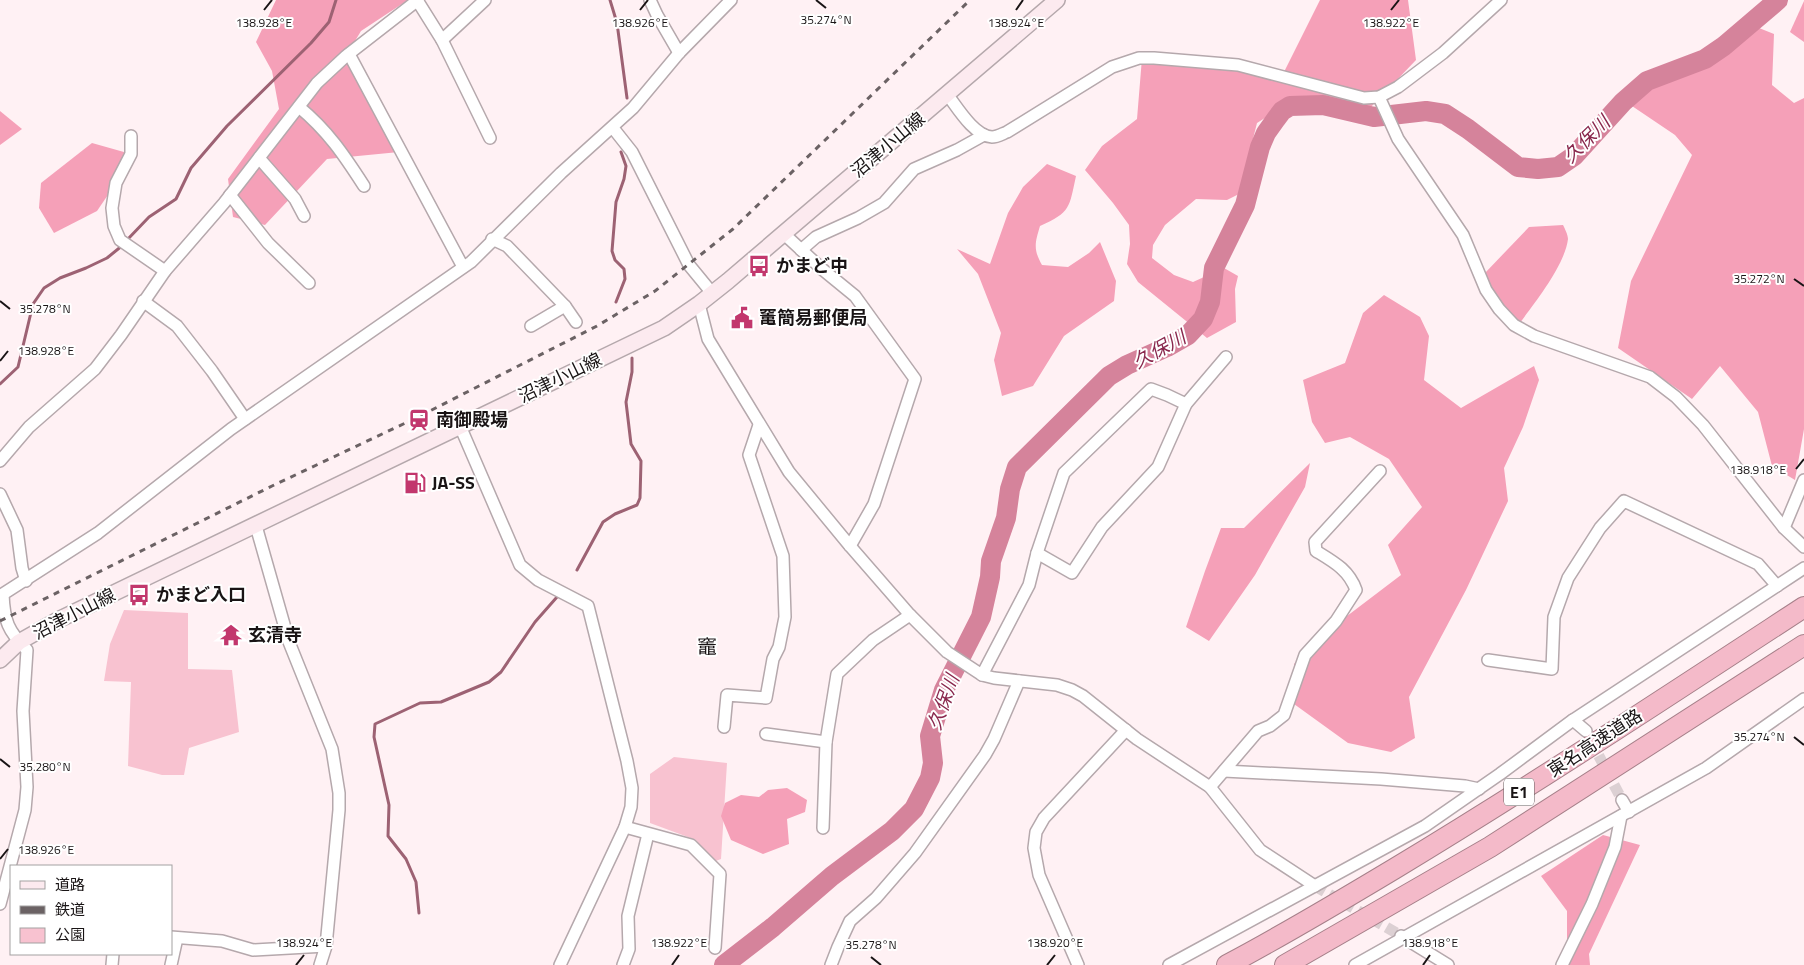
<svg xmlns="http://www.w3.org/2000/svg" width="1804" height="965" font-family="'Titillium Web','Noto Sans JP',sans-serif">
<style>
.green{fill:#f8c2d0}
.forest{fill:#f5a0b8}
.lines{fill:none;stroke-linecap:round;stroke-linejoin:round}
.stream{stroke:#9d6273;stroke-width:3}
.river{stroke:#d5839b;stroke-width:20}
.minor-tunnel{stroke:#dcd0d3;stroke-width:11;stroke-dasharray:11 5.5;stroke-linecap:butt}
.minor-casing{stroke:#b5a8ac;stroke-width:14}
.secondary-casing{stroke:#b5a8ac;stroke-width:18}
.motorway-casing{stroke:#a7808a;stroke-width:22}
.minor{stroke:#fff;stroke-width:11}
.secondary{stroke:#fceaef;stroke-width:15}
.motorway{stroke:#f4bac9;stroke-width:20}
.rail{stroke:#6b6264;stroke-width:3;stroke-dasharray:6 6;stroke-linecap:butt}
.ticks{fill:none;stroke:#191415;stroke-width:2}
.labels{text-anchor:middle;stroke-width:4;stroke-linejoin:round;paint-order:stroke}
.shield{fill:#fff;stroke:#5e5a5b;stroke-width:1}
.shield-label{font-size:16px;font-weight:bold;fill:#191415}
.street-label{font-size:18px;fill:#191415;stroke:#fff}
.poi-label{font-size:18px;font-weight:bold;fill:#191415;stroke:#fff;text-anchor:start}
.water-label{font-size:19px;font-style:italic;fill:#89284d;stroke:#fff}
.quarter-label{font-size:20px;fill:#191415;stroke:#fff}
.ticks-label{font-size:12px;text-anchor:middle;fill:#191415;stroke:#fff;stroke-width:4;stroke-linejoin:round;paint-order:stroke}
</style>
<rect width="100%" height="100%" fill="#fff1f4"/>
<g class="green">
<path d="M 124,610 L 188,613 L 188,669 L 232,670 L 239,732 L 189,748 L 184,775 L 162,775 L 128,766 L 131,682 L 104,681 L 110,644 Z"/>
<path d="M 674,757 L 727,763 L 721,859 L 713,862 L 696,840 L 650,823 L 650,774 Z"/>
</g>
<g class="forest">
<path d="M 276,0 L 408,0 L 361,31 L 346,56 L 399,152 L 327,159 L 265,225 L 233,217 L 228,179 L 279,109 L 272,71 L 256,42 Z"/>
<path d="M 1320,0 L 1408,0 L 1416,60 L 1370,108 L 1282,107 L 1257,123 L 1239,194 L 1227,200 L 1196,199 L 1165,225 L 1153,245 L 1152,258 L 1174,275 L 1193,282 L 1224,268 L 1238,276 L 1235,289 L 1236,322 L 1207,338 L 1138,282 L 1127,264 L 1130,244 L 1129,225 L 1113,203 L 1085,170 L 1102,146 L 1137,119 L 1142,58 L 1282,76 Z"/>
<path d="M 1804,1 L 1804,42 L 1790,32 Z"/>
<path d="M 1754,26 L 1774,34 L 1772,85 L 1794,103 L 1804,98 L 1804,429 L 1795,480 L 1772,466 L 1758,412 L 1720,366 L 1692,399 L 1618,348 L 1631,281 L 1692,155 L 1675,135 L 1632,106 L 1637,90 Z"/>
<path d="M 0,111 L 22,129 L 0,145 Z"/>
<path d="M 92,143 L 131,154 L 116,183 L 97,211 L 54,233 L 39,208 L 41,183 Z"/>
<path d="M 1047,164 L 1076,176 C 1069,208 1071,212 1040,226 C 1035,243 1033,249 1042,265 L 1068,267 L 1089,253 L 1100,242 L 1116,281 L 1114,301 L 1064,336 L 1033,386 L 1002,396 L 994,360 L 1001,333 L 978,274 L 957,249 L 990,264 L 1008,213 L 1023,187 Z"/>
<path d="M 1563,225 C 1565,229 1568,235 1568,239 C 1565,265 1534,304 1519,324 L 1499,309 L 1485,273 L 1529,227 Z"/>
<path d="M 1384,295 L 1420,317 L 1429,336 L 1424,380 L 1461,408 L 1534,366 L 1539,380 L 1523,427 L 1504,468 L 1508,501 L 1466,590 L 1409,697 L 1415,738 L 1391,752 L 1348,743 L 1294,704 L 1294,664 L 1326,632 L 1401,575 L 1388,545 L 1422,507 L 1389,459 L 1350,437 L 1325,443 L 1312,422 L 1303,380 L 1345,363 L 1363,313 Z"/>
<path d="M 1310,463 L 1305,487 L 1255,575 L 1209,641 L 1186,627 L 1205,571 L 1221,528 L 1244,528 Z"/>
<path d="M 787,788 L 807,800 L 805,812 L 787,819 L 789,844 L 763,854 L 731,840 L 721,816 L 725,803 L 741,795 L 759,797 L 768,790 Z"/>
<path d="M 1603,835 L 1640,845 L 1589,954 L 1590,965 L 1561,965 L 1567,942 L 1567,911 L 1541,876 Z"/>
</g>
<g class="lines">
<g class="stream">
<path d="M 610,0 L 617,23 L 627,98"/>
<path d="M 127,240 L 149,217 L 176,199 L 191,168 L 227,126 L 311,43 L 329,22 L 336,0"/>
<path d="M 616,302 L 625,279 L 624,269 L 615,260 L 612,251 L 616,202 L 624,179 L 626,166 L 621,152"/>
<path d="M 0,384 L 18,367 L 33,304 L 44,288 L 60,278 L 86,268 L 107,258 L 123,245"/>
<path d="M 577,570 L 603,522 L 615,514 L 637,505 L 640,498 L 641,461 L 631,444 L 626,402 L 632,372 L 632,358"/>
<path d="M 419,913 L 416,882 L 406,859 L 388,836 L 389,805 L 374,737 L 375,724 L 420,703 L 441,702 L 489,682 L 501,672 L 535,622 L 557,597"/>
</g>
<path class="river" d="M 724,965 L 773,927 L 832,876 L 892,831 L 914,809 L 930,778 L 933,763 L 930,736 L 944,690 L 981,617 L 990,577 L 991,561 L 1006,518 L 1010,489 L 1017,467 L 1109,376 L 1127,365 L 1167,347 L 1188,335 L 1203,319 L 1210,302 L 1214,268 L 1245,205 L 1260,147 L 1266,133 L 1276,119 L 1282,111 L 1290,106 L 1323,105 L 1374,117 L 1426,111 L 1445,114 L 1468,129 L 1518,167 L 1538,169 L 1558,167 L 1574,156 L 1623,102 L 1647,81 L 1705,59 L 1724,46 L 1778,0"/>
<g class="minor-tunnel">
<path d="M 1591,741 L 1622,800"/>
<path d="M 1315,886 L 1400,935"/>
</g>
<g class="minor-casing">
<g id="minor">
<path d="M 417,0 L 442,40 L 490,138"/>
<path d="M 650,0 L 657,15 L 679,53"/>
<path d="M 442,40 L 485,0"/>
<path d="M 349,54 L 463,267"/>
<path d="M 947,94 C 957,107 974,136 992,137 C 997,137 1002,134 1007,132 L 1112,67 L 1139,58 L 1154,58 L 1238,65 L 1364,98 L 1379,97 L 1398,87 L 1443,53 L 1501,0"/>
<path d="M 1379,97 L 1398,139 L 1463,235 L 1486,290 L 1499,309 L 1514,325 L 1534,336 L 1650,377 L 1676,397 L 1703,425 L 1784,528 L 1804,547"/>
<path d="M 299,107 C 328,131 344,155 364,186"/>
<path d="M 613,128 L 632,152 L 689,265 L 712,293"/>
<path d="M 131,136 L 131,154 L 116,183 L 112,208 L 114,226 L 120,240 L 165,271"/>
<path d="M 259,158 L 295,199 L 304,216"/>
<path d="M 230,195 L 268,243 L 309,283"/>
<path d="M 783,233 L 822,269 L 855,296 L 915,379 L 874,504 L 850,546"/>
<path d="M 492,239 L 507,246 L 565,306 L 576,322"/>
<path d="M 801,250 L 816,237 L 858,218 L 884,203 L 914,169 L 957,150 L 984,135"/>
<path d="M 143,301 L 177,326 L 212,371 L 245,419"/>
<path d="M 699,304 L 708,339 L 789,472 L 850,546 L 910,615 L 947,652 L 982,675 L 994,678 L 1057,685 L 1072,690 L 1083,696 L 1137,739 L 1210,787 L 1260,850 L 1315,886"/>
<path d="M 531,326 L 565,306"/>
<path d="M 460,426 L 520,565 L 538,580 L 588,606 L 627,761 L 632,788 L 631,807 L 625,827 L 560,965"/>
<path d="M 0,461 L 29,427 L 95,369 L 121,335 L 165,271 L 224,203 L 317,83 L 346,56 L 418,0"/>
<path d="M 0,494 L 17,530 L 22,568 L 26,581"/>
<path d="M 256,526 L 289,642 L 332,749 L 339,793 L 339,810 L 326,946 L 320,965"/>
<path d="M 1784,528 L 1804,480"/>
<path d="M 1037,553 L 1072,573 L 1102,527 L 1158,467 L 1186,404 L 1226,357"/>
<path d="M 1488,660 L 1552,669 L 1554,617 L 1568,578 L 1600,528 L 1624,501 L 1758,564 L 1777,586"/>
<path d="M 982,675 L 1029,585 L 1037,553 L 1064,473 L 1151,389 L 1167,395 L 1186,404"/>
<path d="M 1573,720 L 1586,731"/>
<path d="M 724,727 L 727,695 L 766,698 L 773,659 L 779,647 L 785,617 L 783,556 L 749,455 L 759,425"/>
<path d="M 766,734 L 826,742"/>
<path d="M 1224,771 L 1381,779 L 1465,786 L 1479,789"/>
<path d="M 1210,787 L 1258,731 L 1270,726 L 1284,715 L 1305,655 L 1336,621 L 1356,590 C 1349,570 1334,562 1316,551 L 1315,542 L 1380,471"/>
<path d="M 1622,800 L 1629,812"/>
<path d="M 625,827 L 691,845 L 720,874 L 715,948"/>
<path d="M 823,828 L 826,742 L 837,674 L 873,640 L 910,615"/>
<path d="M 0,904 L 25,810 L 27,787 L 23,711 L 27,650 C 8,631 4,621 3,594 L 98,533 L 231,429 L 471,262 L 561,173 L 633,108 L 679,53 L 731,0"/>
<path d="M 1401,936 L 1448,965"/>
<path d="M 171,937 L 222,941 L 253,950 L 326,946"/>
<path d="M 112,965 L 113,954"/>
<path d="M 171,965 L 177,938"/>
<path d="M 623,965 L 629,949 L 628,916 L 648,834"/>
<path d="M 831,965 L 838,947 L 850,921 L 876,898 L 915,853 L 985,755 L 994,739 L 1019,681"/>
<path d="M 1078,965 L 1039,875 L 1034,848 L 1036,832 L 1044,818 L 1126,730"/>
<path d="M 1169,965 L 1425,826 L 1500,774 L 1573,720 L 1804,568"/>
<path d="M 1355,965 L 1706,768 L 1804,699"/>
<path d="M 1562,965 L 1592,904 L 1615,847 L 1621,816"/>
</g>
</g>
<g class="secondary-casing">
<path id="secondary" d="M 0,660 L 19,642 L 58,620 L 664,328 L 699,304 L 728,281 L 1057,0"/>
</g>
<g class="motorway-casing">
<g id="motorway">
<path d="M 1227,965 C 1284,935 1339,902 1394,869 C 1533,785 1668,696 1804,607"/>
<path d="M 1285,965 L 1490,847 L 1804,645"/>
</g>
</g>
<use href="#minor" class="minor"/>
<use href="#secondary" class="secondary"/>
<use href="#motorway" class="motorway"/>
<path class="rail" d="M 0,621 L 272,486 L 416,418 L 597,326 L 655,291 L 733,229 L 970,0"/>
</g>
<path class="ticks" d="M 816,0 L 826,8M 264,10 L 272,0M 640,10 L 648,0M 1016,10 L 1023,0M 1391,10 L 1399,0M 1794,279 L 1804,286M 0,301 L 10,309M 0,361 L 8,351M 1796,469 L 1804,459M 1794,737 L 1804,745M 0,759 L 10,767M 0,859 L 8,849M 871,957 L 881,965M 296,965 L 304,955M 672,965 L 679,955M 1047,965 L 1055,955M 1423,965 L 1430,955"/>
<defs>
<g id="bus-bare" transform="scale(1.725)"><path d="M-5-6H5V4H4V6H2V4H-2V6H-4V4H-5ZM-3.5-4V0h7V-4ZM-3.5 1.2v1.5H-2V1.2ZM2 1.2v1.5H3.5V1.2Z" fill="#c2376d" stroke="#fff" stroke-width="2.5" paint-order="stroke"/></g>
<g id="civic-bare" transform="scale(1.725)"><path d="M-.6-6.5H3V-4.5H.6V-3L4-1V1h2V6H-6V1h2V-1L-.6-3ZM-1.2 2.5V6h2.4V2.5Z" fill="#c2376d" stroke="#fff" stroke-width="2.5" paint-order="stroke"/></g>
<g id="station-bare" transform="scale(1.725)"><path d="M-3-6H3Q5-6 5-4V2Q5 4 3 4L4.5 6H3L1.5 4h-3L-3 6H-4.5L-3 4Q-5 4-5 2V-4Q-5-6-3-6ZM-3.5-4v3h7v-3ZM-3.5 1v1.5H-2V1ZM2 1v1.5H3.5V1Z" fill="#c2376d" stroke="#fff" stroke-width="2.5" paint-order="stroke"/></g>
<g id="fuel-bare" transform="scale(1.725)"><path d="M-5.5-6h7V0h2V4h1.3V-2.5L3-4.5l.8-.8L6-3V5H2.5V1h-1V6h-7ZM-4.2-4.7v3.2H.2V-4.7Z" fill="#c2376d" stroke="#fff" stroke-width="2.5" paint-order="stroke"/></g>
<g id="temple-bare" transform="scale(1.725)"><path d="M0-6L5-2H3V0L6.5 2.5H4V6H1.5V3h-3V6H-4V2.5H-6.5L-3 0V-2H-5Z" fill="#c2376d" stroke="#fff" stroke-width="2.5" paint-order="stroke"/></g>
</defs>
<g fill-rule="evenodd">
<use href="#bus-bare" x="759" y="266"/>
<use href="#civic-bare" x="742" y="318"/>
<use href="#station-bare" x="419" y="420"/>
<use href="#fuel-bare" x="415" y="483"/>
<use href="#bus-bare" x="139" y="595"/>
<use href="#temple-bare" x="231" y="635"/>
</g>
<g class="labels">
<rect class="shield" x="1504" y="778.5" width="30" height="27" rx="4"/>
<g class="shield-label">
<text x="1519" y="798">E1</text>
</g>
<g class="street-label">
<text transform="translate(888 145) rotate(-40)" y="6">沼津小山線</text>
<text transform="translate(560 378) rotate(-26)" y="6">沼津小山線</text>
<text transform="translate(74 614) rotate(-27)" y="6">沼津小山線</text>
<text transform="translate(1595 743) rotate(-33)" y="6">東名高速道路</text>
</g>
<g class="poi-label">
<text x="776" y="272">かまど中</text>
<text x="759" y="324">竃簡易郵便局</text>
<text x="436" y="426">南御殿場</text>
<text x="432" y="489">JA-SS</text>
<text x="156" y="601">かまど入口</text>
<text x="248" y="641">玄清寺</text>
</g>
<g class="water-label">
<text transform="translate(1586 139) rotate(-45)" y="7">久保川</text>
<text transform="translate(1159 349) rotate(-29)" y="7">久保川</text>
<text transform="translate(943 702) rotate(-70)" y="7">久保川</text>
</g>
<g class="quarter-label">
<text x="707" y="654">竈</text>
</g>
</g>
<g class="ticks-label">
<text x="826" y="24">35.274°N</text>
<text x="264" y="27">138.928°E</text>
<text x="640" y="27">138.926°E</text>
<text x="1016" y="27">138.924°E</text>
<text x="1391" y="27">138.922°E</text>
<text x="1759" y="283">35.272°N</text>
<text x="45" y="313">35.278°N</text>
<text x="46" y="355">138.928°E</text>
<text x="1758" y="474">138.918°E</text>
<text x="1759" y="741">35.274°N</text>
<text x="45" y="771">35.280°N</text>
<text x="46" y="854">138.926°E</text>
<text x="304" y="947">138.924°E</text>
<text x="679" y="947">138.922°E</text>
<text x="1055" y="947">138.920°E</text>
<text x="1430" y="947">138.918°E</text>
<text x="871" y="949">35.278°N</text>
</g>
<rect x="10" y="865" width="162" height="90" fill="#ffffff" stroke="#a3a1a1"/>
<rect x="20" y="881" width="25" height="8" fill="#fceaef" stroke="#a3a1a1"/>
<text x="55" y="890" font-size="15" fill="#191415">道路</text>
<rect x="20" y="906" width="25" height="8" fill="#6b6264" stroke="#a3a1a1"/>
<text x="55" y="915" font-size="15" fill="#191415">鉄道</text>
<rect x="20" y="928" width="25" height="15" fill="#f8c2d0" stroke="#a3a1a1"/>
<text x="55" y="940" font-size="15" fill="#191415">公園</text>
</svg>
